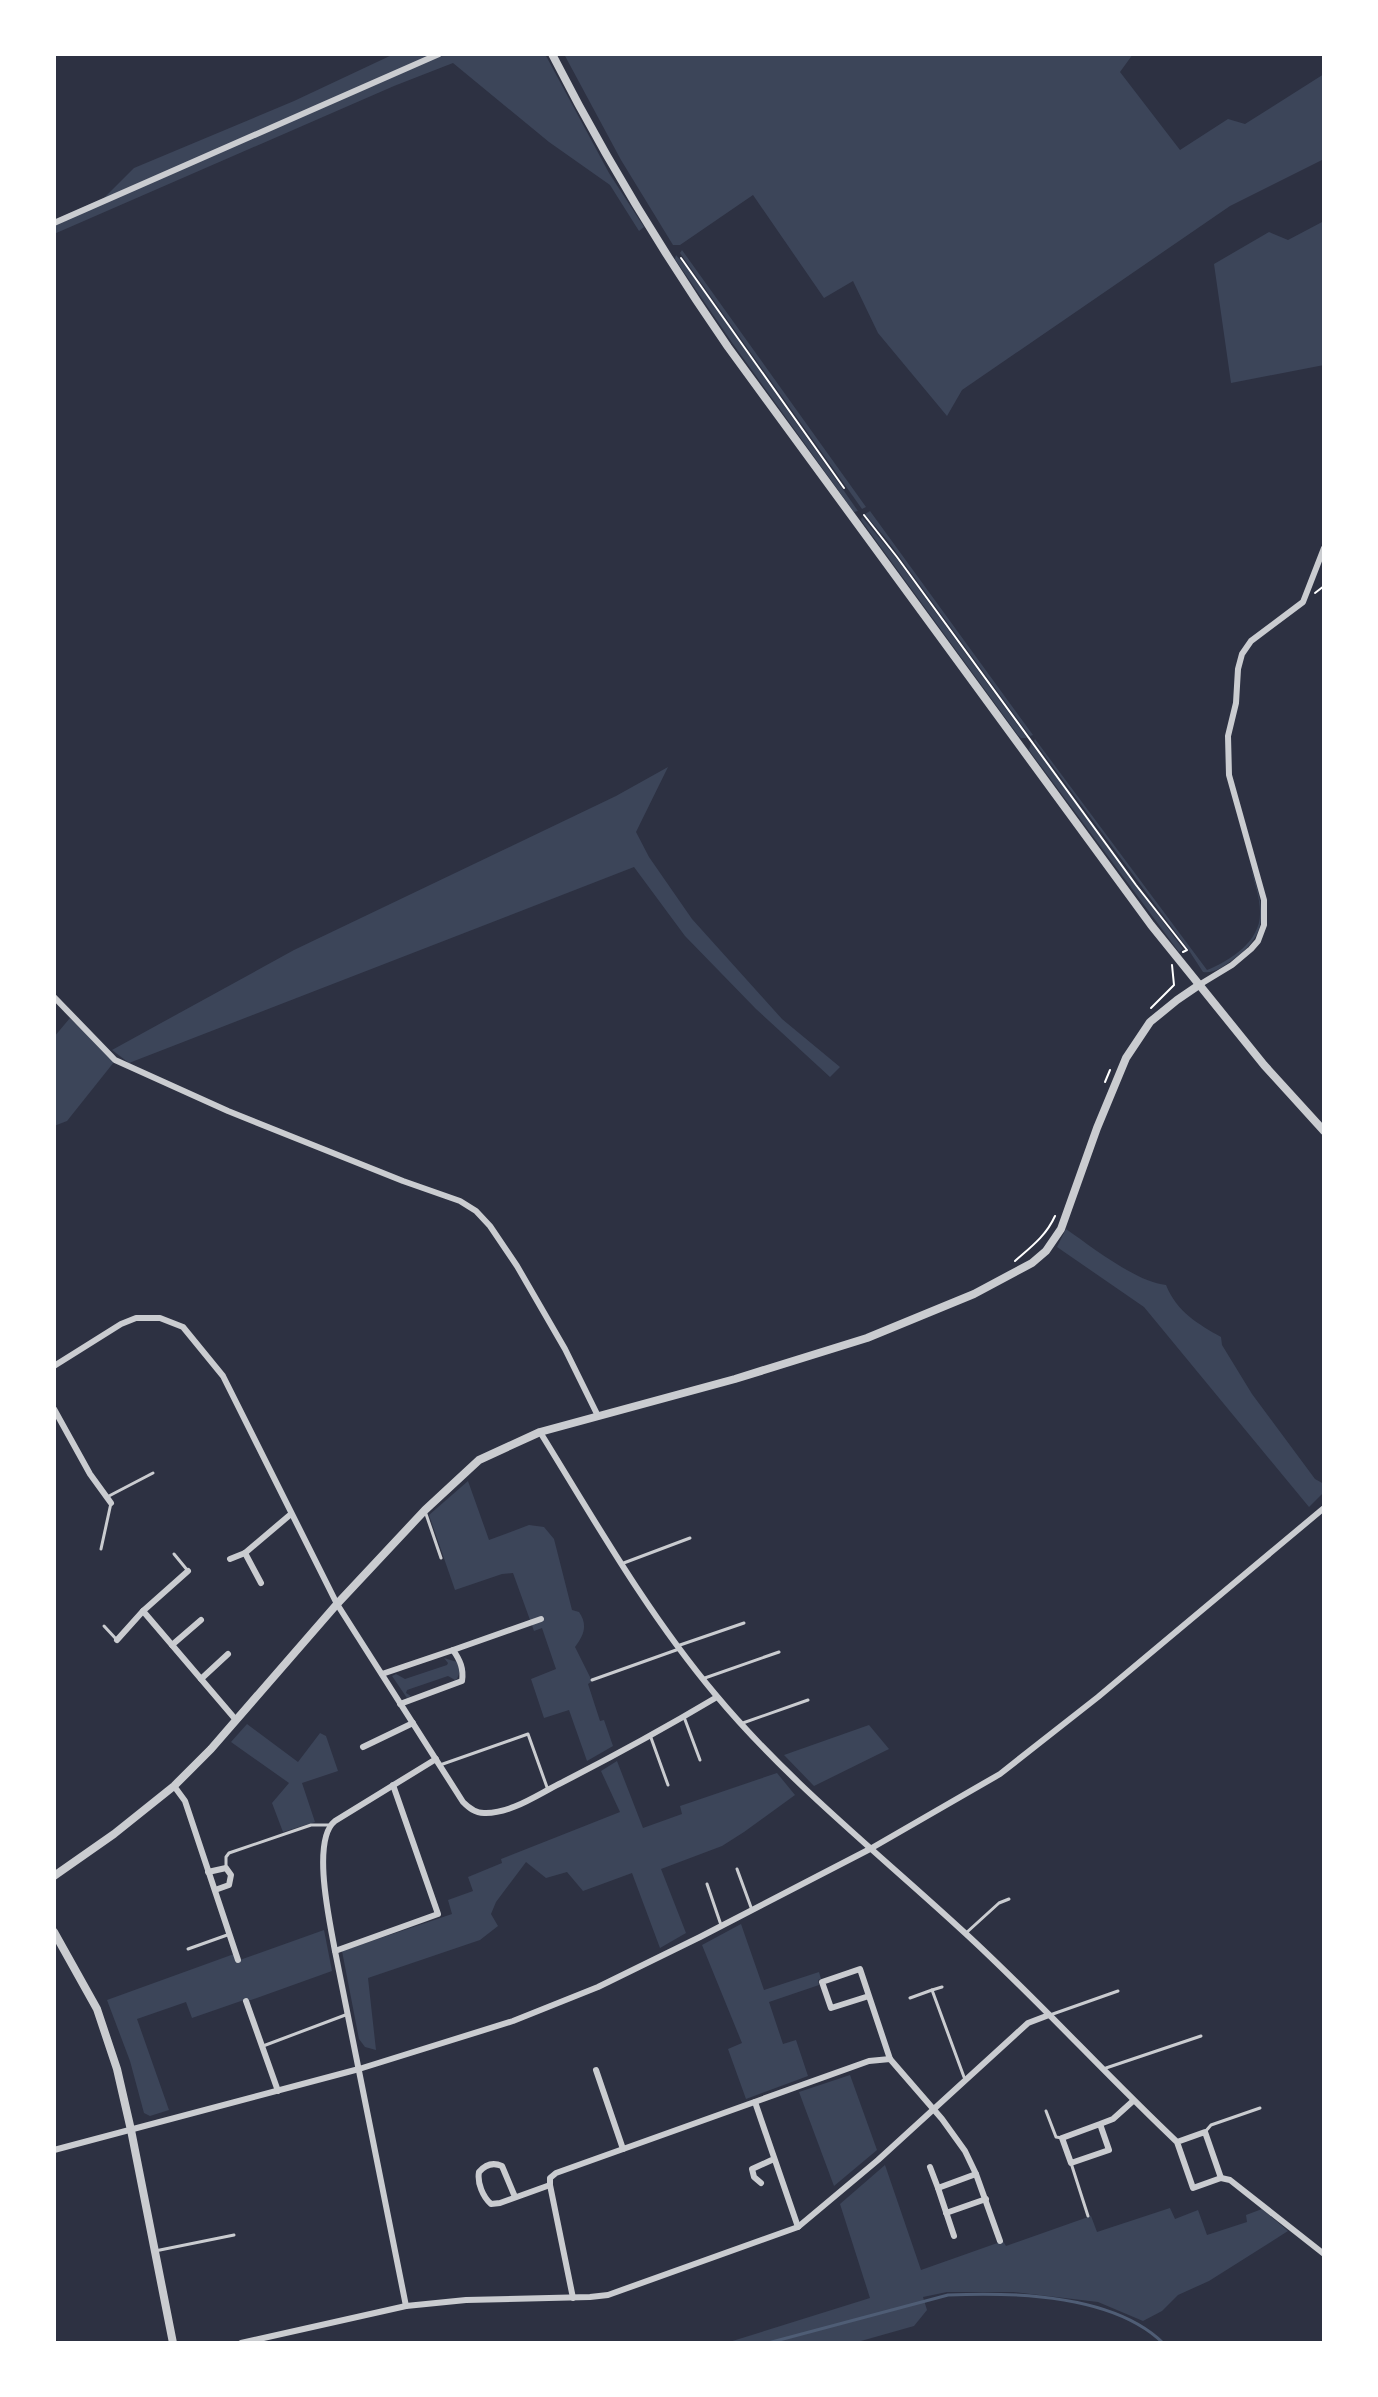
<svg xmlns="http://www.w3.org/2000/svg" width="1378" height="2397" font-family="Ubuntu,sans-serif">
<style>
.green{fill:#3c4559}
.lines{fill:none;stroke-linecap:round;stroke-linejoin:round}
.stream{stroke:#4f5d75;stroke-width:3}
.path{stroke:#fff;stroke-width:2}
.service{stroke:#caccd0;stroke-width:3}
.minor{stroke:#caccd0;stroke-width:6}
.tertiary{stroke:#caccd0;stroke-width:8}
</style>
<rect width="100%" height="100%" fill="#2d3142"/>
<g class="green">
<path d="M 394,54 L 545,54 L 609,173 L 644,227 L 639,231 L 610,185 L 549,142 L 453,63 L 394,86 L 54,234 L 54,220 L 104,198 L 134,168 L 294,101 Z"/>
<path d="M 564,54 L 1133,54 L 1120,72 L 1180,150 L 1228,119 L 1245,124 L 1324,74 L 1324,159 L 1230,206 L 962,390 L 947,416 L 878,333 L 853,281 L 824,298 L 753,195 L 680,245 L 673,245 L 621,160 Z"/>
<path d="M 1324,221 L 1324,365 L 1231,383 L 1214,264 L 1269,232 L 1288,240 Z"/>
<path d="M 682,250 L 866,507 L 862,509 L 680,253 Z"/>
<path d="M 676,255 L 691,273 L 858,511 L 854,512 L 733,344 L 675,259 Z"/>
<path d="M 870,511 L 1033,735 L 1030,736 L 888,541 L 865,514 Z"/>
<path d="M 862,517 L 896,558 L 1027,738 L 1021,738 L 1018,735 L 861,520 Z"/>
<path d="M 1035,739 L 1207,970 C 1231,960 1261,941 1260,912 C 1260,897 1254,883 1251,868 C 1264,910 1271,934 1231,961 C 1222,967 1213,974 1203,972 L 1188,949 L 1034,741 Z"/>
<path d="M 1031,743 L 1183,949 L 1179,952 L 1029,750 Z"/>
<path d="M 668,767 L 636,832 L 649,857 L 692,919 L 782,1019 L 840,1067 L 830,1077 L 756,1009 L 685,936 L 634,867 L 129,1063 L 112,1050 L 294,950 L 616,796 Z"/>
<path d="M 70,1018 L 114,1062 L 67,1121 L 54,1126 L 54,1037 Z"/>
<path d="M 1066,1229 C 1092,1247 1136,1282 1166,1285 C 1177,1312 1198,1324 1221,1337 L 1222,1345 L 1252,1394 L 1315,1479 L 1324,1484 L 1324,1492 L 1309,1507 L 1144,1307 L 1057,1247 Z"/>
<path d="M 468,1481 L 489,1540 L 529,1525 L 544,1527 L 554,1539 L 572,1610 L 579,1612 C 588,1625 584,1635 575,1647 L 590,1677 L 591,1682 L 588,1684 L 600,1721 L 604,1720 L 613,1746 L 587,1761 L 569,1710 L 544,1718 L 531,1679 L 556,1669 L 542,1628 L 534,1631 L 513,1573 L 502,1574 L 455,1590 L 429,1515 Z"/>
<path d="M 444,1658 L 457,1662 L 460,1671 L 457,1679 L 455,1680 L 448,1676 L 407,1690 L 406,1693 L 411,1696 L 407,1698 L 392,1676 L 396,1674 L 405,1679 L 447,1665 L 448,1663 Z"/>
<path d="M 247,1724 L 298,1762 L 320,1733 L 326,1736 L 338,1771 L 302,1783 L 315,1822 L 283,1832 L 272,1803 L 289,1783 L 231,1742 Z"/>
<path d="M 869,1725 L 889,1749 L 814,1786 L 784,1755 Z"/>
<path d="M 617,1761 L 643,1828 L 682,1814 L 680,1806 L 777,1773 L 795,1795 L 744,1832 L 722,1846 L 661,1869 L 686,1933 L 660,1948 L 632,1873 L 583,1891 L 567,1872 L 546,1878 L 526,1862 L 496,1902 L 491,1914 L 498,1926 L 480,1940 L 368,1978 L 376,2050 L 365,2047 L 359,2039 L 342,1951 L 452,1914 L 448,1900 L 473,1891 L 468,1877 L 502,1863 L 501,1859 L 620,1812 L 601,1771 Z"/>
<path d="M 741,1924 L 764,1990 L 819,1972 L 821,1979 L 818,1980 L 819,1985 L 769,2002 L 783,2044 L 796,2040 L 808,2076 L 746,2099 L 728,2049 L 742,2043 L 702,1945 Z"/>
<path d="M 324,1930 L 332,1971 L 251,2000 L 241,2001 L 192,2018 L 186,2002 L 137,2019 L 169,2110 L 150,2116 L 144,2113 L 130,2061 L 107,2000 L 234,1954 L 237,1961 Z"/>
<path d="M 850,2075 L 877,2150 L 834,2186 L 799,2092 Z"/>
<path d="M 885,2165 L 921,2270 L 1003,2241 L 1006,2246 L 1091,2216 L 1097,2232 L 1170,2208 L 1175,2219 L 1198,2210 L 1207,2235 L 1247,2222 L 1246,2215 L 1262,2209 L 1288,2231 L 1209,2281 L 1178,2295 L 1162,2311 L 1143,2321 L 1098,2302 L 1013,2292 L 947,2292 L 923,2297 L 927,2310 L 914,2326 L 854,2343 L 726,2343 L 870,2298 L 840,2204 Z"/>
</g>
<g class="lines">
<path class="stream" d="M 768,2343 L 948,2295 C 1014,2292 1113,2294 1163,2343"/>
<g class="path">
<path d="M 681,258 L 844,488"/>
<path d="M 864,515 L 897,557 L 1136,885 L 1187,950 L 1183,952"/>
<path d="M 1315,593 L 1324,586"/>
<path d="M 1151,1008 L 1174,985 L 1172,965"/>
<path d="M 1105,1082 L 1110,1070"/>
<path d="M 1015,1261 C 1031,1247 1046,1236 1055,1216"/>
</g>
<g class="service">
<path d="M 107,1497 L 153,1473"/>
<path d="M 426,1514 L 441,1558"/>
<path d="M 101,1549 L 111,1503"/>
<path d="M 174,1554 L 188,1571"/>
<path d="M 621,1564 L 690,1538"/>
<path d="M 104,1626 L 117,1640"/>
<path d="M 680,1645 L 744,1623"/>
<path d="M 702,1679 L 779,1652"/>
<path d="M 592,1680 L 679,1649"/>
<path d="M 684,1717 L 700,1760"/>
<path d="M 740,1724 L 808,1700"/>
<path d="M 650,1735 L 668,1785"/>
<path d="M 440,1765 L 528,1734 L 548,1790"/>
<path d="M 226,1866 L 226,1857 L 229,1853 L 311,1825 L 330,1825"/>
<path d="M 737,1869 L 752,1910"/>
<path d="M 707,1884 L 721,1925"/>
<path d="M 966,1933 L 999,1903 L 1009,1899"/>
<path d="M 188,1949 L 230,1934"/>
<path d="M 932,1990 L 942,1987"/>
<path d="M 910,1998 L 932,1990 L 964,2077"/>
<path d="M 1050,2015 L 1118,1991"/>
<path d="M 263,2046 L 348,2014"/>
<path d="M 1106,2068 L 1201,2036"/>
<path d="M 1046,2111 L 1056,2137 L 1062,2138"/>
<path d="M 1205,2132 L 1211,2125 L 1260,2108"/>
<path d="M 1071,2163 L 1088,2216"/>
<path d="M 155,2251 L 234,2235"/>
</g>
<g class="minor">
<path d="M 54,223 L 439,54"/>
<path d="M 1199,985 L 1232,965 L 1251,949 L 1258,941 L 1264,925 L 1264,900 L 1229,775 L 1228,736 L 1236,703 L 1238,669 L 1242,654 L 1251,641 L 1303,602 L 1324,548"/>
<path d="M 54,997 L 115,1060 L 228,1111 L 403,1181 L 460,1201 L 476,1211 L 490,1226 L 517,1266 L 565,1349 L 598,1416"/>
<path d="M 54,1366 L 121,1324 L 136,1318 L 160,1318 L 183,1327 L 223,1376 L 337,1604 L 463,1802 C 469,1808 475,1813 484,1813 C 510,1814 537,1795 559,1784 C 612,1757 665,1728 717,1697"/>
<path d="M 54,1409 L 90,1474 L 111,1503"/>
<path d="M 540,1432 C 595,1521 647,1613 715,1694 C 789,1783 881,1855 965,1933 C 1038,2000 1105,2074 1177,2142 L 1193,2188 L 1221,2178 L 1205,2132 L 1177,2142"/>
<path d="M 245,1553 L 261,1583"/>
<path d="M 230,1559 L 245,1553 L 291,1514"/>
<path d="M 188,1571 L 143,1611 L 236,1720"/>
<path d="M 117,1640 L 143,1611"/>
<path d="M 172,1645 L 201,1620"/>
<path d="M 453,1650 L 541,1619"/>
<path d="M 382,1674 L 453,1650 C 460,1660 464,1669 462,1681 L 400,1704"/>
<path d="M 201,1679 L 228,1654"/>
<path d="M 363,1747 L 413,1723"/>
<path d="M 174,1786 L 185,1801 L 238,1960"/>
<path d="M 208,1872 L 226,1868 L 231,1875 L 229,1885 L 215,1890"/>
<path d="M 335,1951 L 438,1914 L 393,1785"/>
<path d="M 869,1996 L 831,2008 L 822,1982 L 860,1969 L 890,2059"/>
<path d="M 246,2001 L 278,2091"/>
<path d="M 596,2070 L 623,2149"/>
<path d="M 755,2102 L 798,2227"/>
<path d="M 1100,2124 L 1062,2138 L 1071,2163 L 1109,2150 L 1100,2124 L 1113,2119 L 1133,2101"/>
<path d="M 54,2150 L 359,2069 L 513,2021 L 598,1987 L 700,1937 L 870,1849 L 1000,1774 L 1098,1697 L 1324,1508"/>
<path d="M 930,2167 L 938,2188 L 976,2174"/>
<path d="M 1221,2178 L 1230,2180 L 1324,2254"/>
<path d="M 761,2183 L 754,2177 L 752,2169 L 774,2159"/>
<path d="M 938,2188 L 954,2236"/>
<path d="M 515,2197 L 502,2166 C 493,2162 485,2165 479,2172 C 477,2183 483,2197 491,2204 L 500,2203 L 550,2185"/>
<path d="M 946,2213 L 986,2199"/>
<path d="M 573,2298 L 550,2185 L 550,2178 L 556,2173 L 869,2061 L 890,2059 L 942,2119 L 965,2151 L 976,2174 L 1000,2241"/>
<path d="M 406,2306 L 335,1951 C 330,1923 311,1840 335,1821 L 436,1759"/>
<path d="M 241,2343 L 406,2306 L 466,2300 L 590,2297 L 608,2295 L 798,2227 L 878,2160 L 1028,2023 L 1049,2015"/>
</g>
<g class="tertiary">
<path d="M 552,54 C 604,156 663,253 728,347 L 1151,925 L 1264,1065 L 1324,1131"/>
<path d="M 54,1876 L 114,1834 L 174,1786 L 211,1749 L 337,1604 L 425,1510 L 479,1460 L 540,1432 L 735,1379 L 867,1338 L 974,1294 L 1032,1263 L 1046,1251 L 1061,1229 L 1097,1128 L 1126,1058 L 1150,1022 L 1177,1000 L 1199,985"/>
<path d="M 54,1932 L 97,2009 L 117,2069 L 131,2130 L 173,2343"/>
</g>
</g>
<rect width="1378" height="2397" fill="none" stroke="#ffffff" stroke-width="112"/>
</svg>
